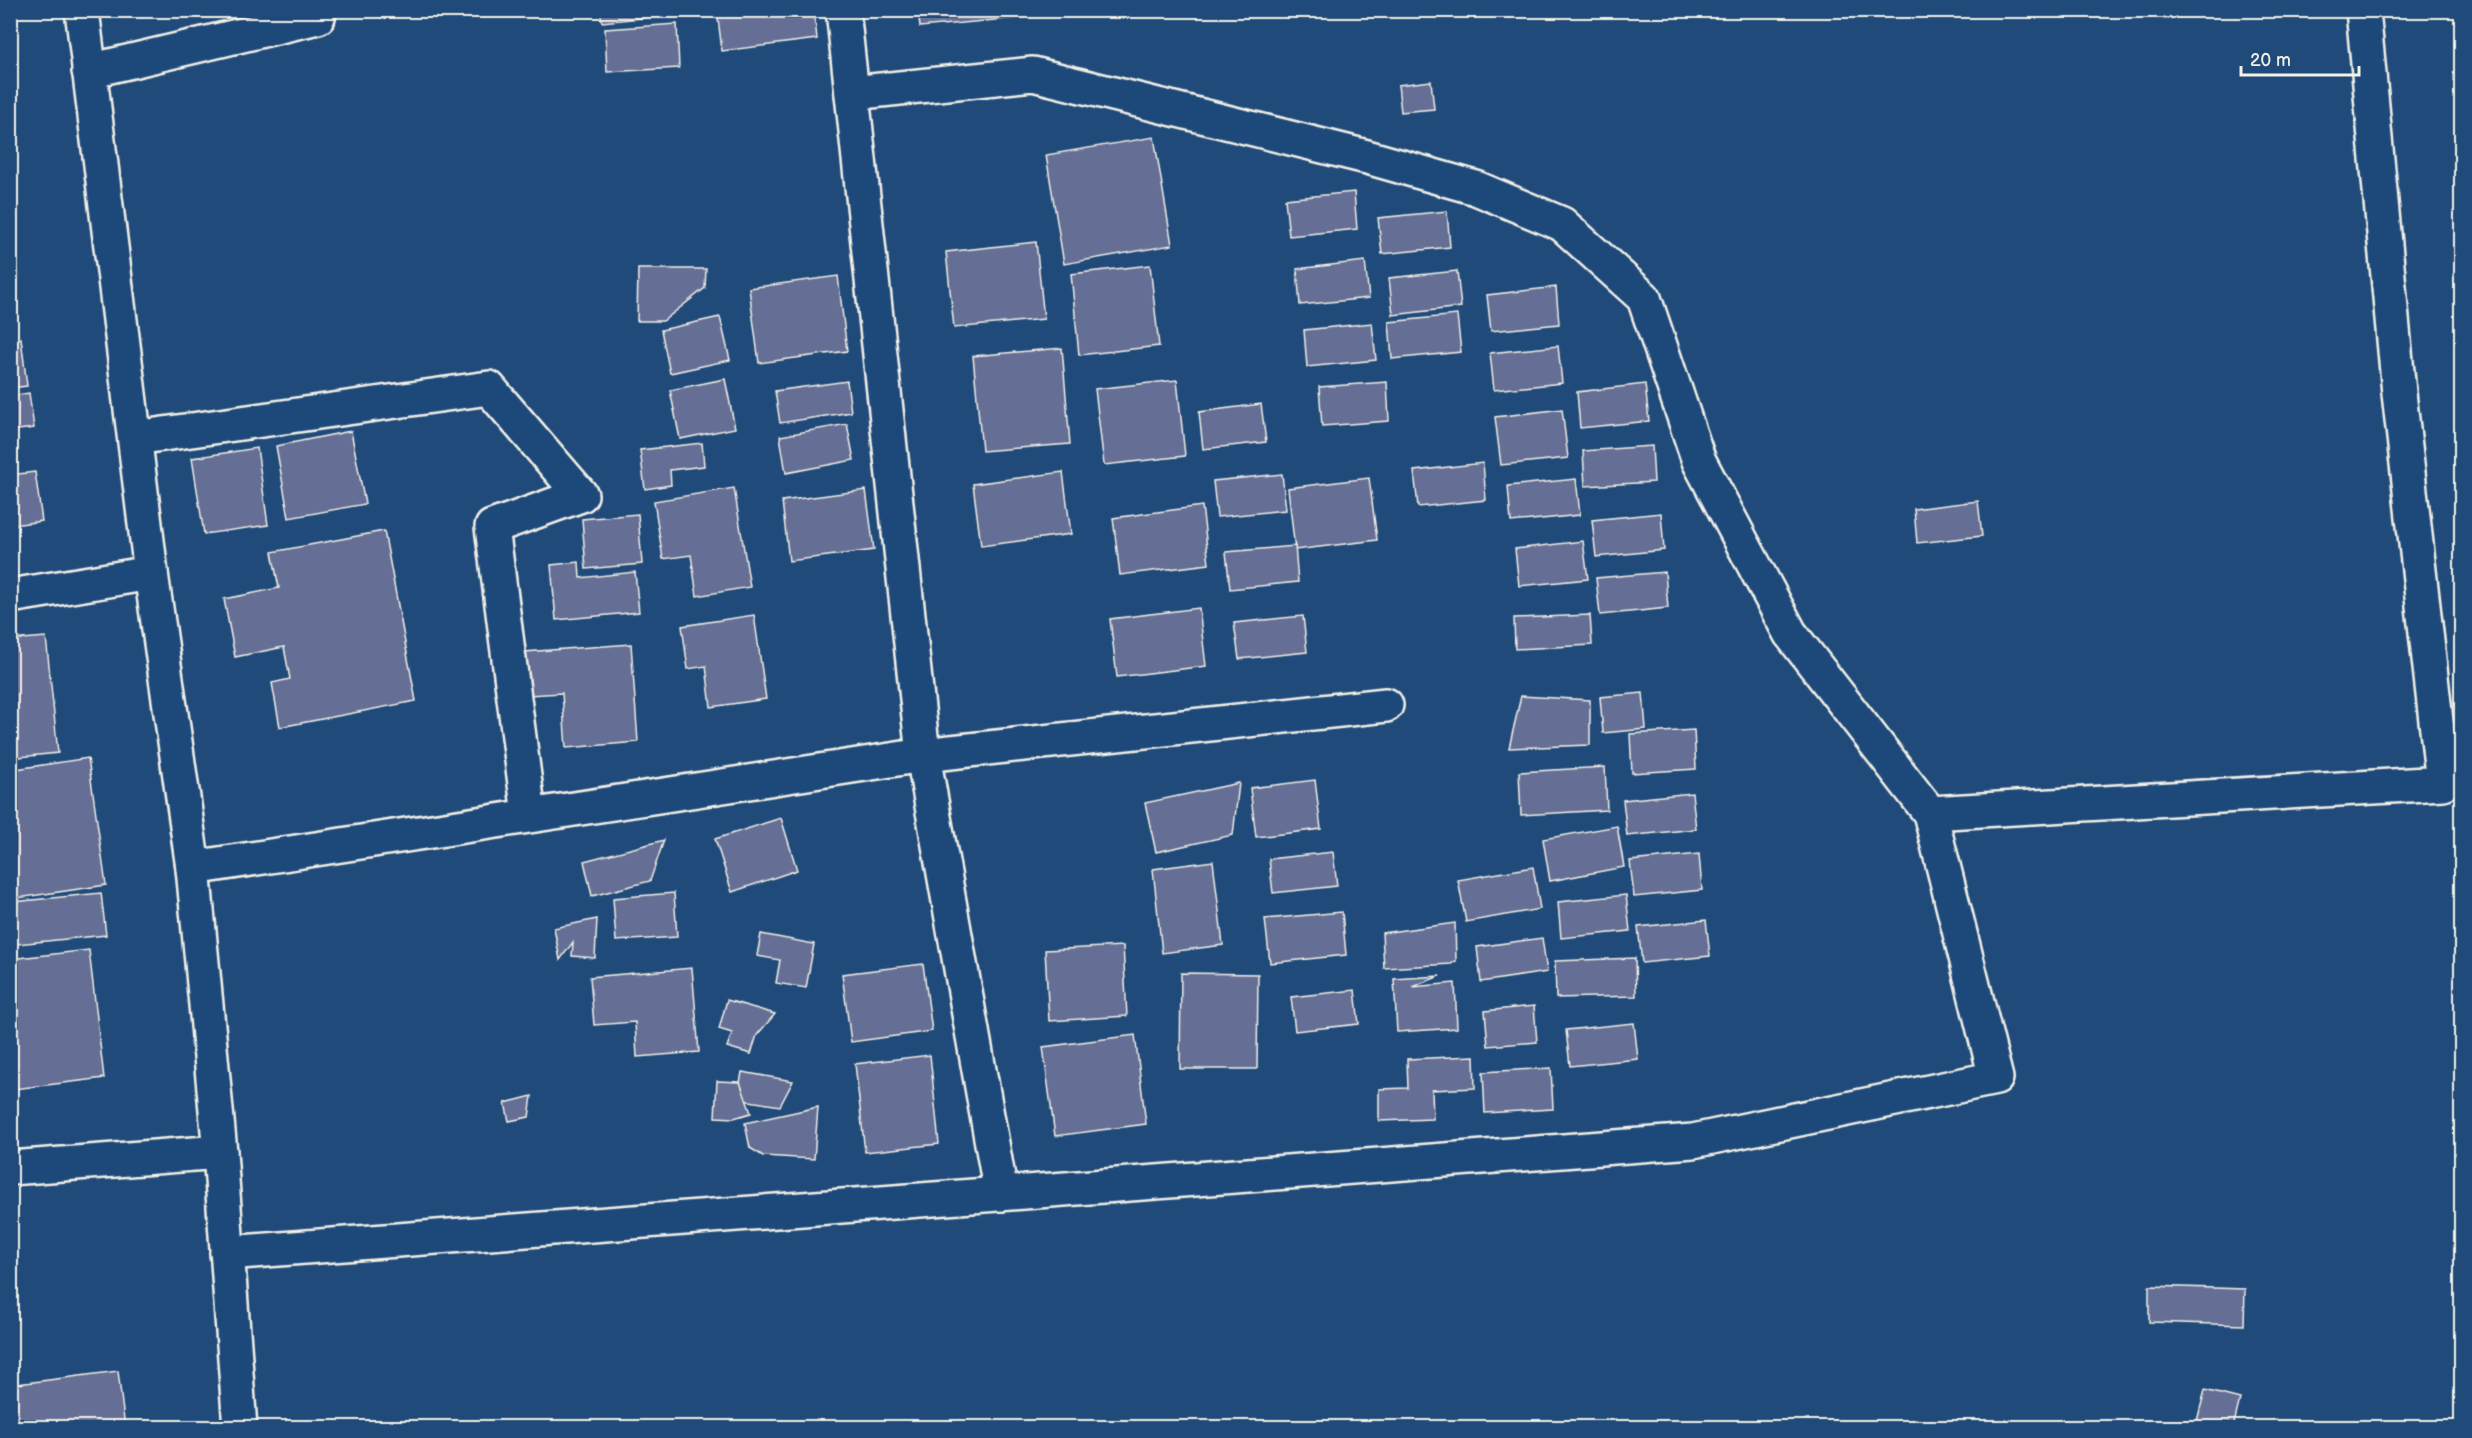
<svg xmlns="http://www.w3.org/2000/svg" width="2472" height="1438" font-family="'Balsamiq Sans',sans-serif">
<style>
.building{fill:#656e95;stroke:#f4f1e8;stroke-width:1.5}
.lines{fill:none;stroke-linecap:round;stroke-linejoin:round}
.minor-casing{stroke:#f4f1e8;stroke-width:38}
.minor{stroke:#1f4a7a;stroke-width:33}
</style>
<rect width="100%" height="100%" fill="#1f4a7a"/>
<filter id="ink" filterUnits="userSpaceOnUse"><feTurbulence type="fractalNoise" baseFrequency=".0167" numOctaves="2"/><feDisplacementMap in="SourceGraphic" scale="12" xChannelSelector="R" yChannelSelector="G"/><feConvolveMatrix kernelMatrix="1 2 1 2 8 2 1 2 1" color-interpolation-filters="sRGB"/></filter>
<g filter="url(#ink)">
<g class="building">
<path d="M 600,10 L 678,10 L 679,14 L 602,22 Z"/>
<path d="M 717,10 L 814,10 L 817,39 L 722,51 Z"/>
<path d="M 918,10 L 1028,10 L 1029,17 L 920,27 Z"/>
<path d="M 677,24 L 679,68 L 607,72 L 605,29 Z"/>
<path d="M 1431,81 L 1434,109 L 1401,112 L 1398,85 Z"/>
<path d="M 1154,137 L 1172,245 L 1064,264 L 1046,155 Z"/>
<path d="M 1354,192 L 1357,229 L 1289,236 L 1285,199 Z"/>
<path d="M 1447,211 L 1450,247 L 1382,254 L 1378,218 Z"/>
<path d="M 1036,242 L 1044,319 L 954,328 L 946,252 Z"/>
<path d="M 1365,261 L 1369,298 L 1300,305 L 1297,269 Z"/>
<path d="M 1150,265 L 1159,346 L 1079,355 L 1071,274 Z"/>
<path d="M 638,269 L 706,269 L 705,288 L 663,321 L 637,321 Z"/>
<path d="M 1457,271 L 1461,307 L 1393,315 L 1389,278 Z"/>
<path d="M 838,276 L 847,351 L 759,363 L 749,288 Z"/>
<path d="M 1556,287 L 1559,324 L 1491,331 L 1487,295 Z"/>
<path d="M 1457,315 L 1461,352 L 1392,359 L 1389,322 Z"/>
<path d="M 720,317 L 730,360 L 670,373 L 661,330 Z"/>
<path d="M 1372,323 L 1376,360 L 1307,367 L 1304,330 Z"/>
<path d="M 21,338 L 27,386 L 10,388 L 10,340 Z"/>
<path d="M 1558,346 L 1562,383 L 1494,390 L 1490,353 Z"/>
<path d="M 1062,348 L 1070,444 L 982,451 L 973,356 Z"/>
<path d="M 725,379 L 735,428 L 680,439 L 670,390 Z"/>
<path d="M 1177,380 L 1185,456 L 1104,465 L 1095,389 Z"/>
<path d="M 847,381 L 851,412 L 780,423 L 775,391 Z"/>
<path d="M 1387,382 L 1389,421 L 1322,426 L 1319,387 Z"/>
<path d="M 1645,384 L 1649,421 L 1580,428 L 1577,392 Z"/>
<path d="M 29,393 L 34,428 L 10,431 L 10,396 Z"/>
<path d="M 1261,404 L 1266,442 L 1203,449 L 1199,412 Z"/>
<path d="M 1562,409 L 1568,458 L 1501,465 L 1495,417 Z"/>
<path d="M 847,424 L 854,460 L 786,473 L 780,436 Z"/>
<path d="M 351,431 L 365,504 L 289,518 L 276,446 Z"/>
<path d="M 702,443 L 704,466 L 670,470 L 671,485 L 645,489 L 640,450 Z"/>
<path d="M 1652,446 L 1654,482 L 1585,486 L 1583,451 Z"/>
<path d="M 257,448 L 268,525 L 204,534 L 192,458 Z"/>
<path d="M 1483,463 L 1486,500 L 1418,507 L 1414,471 Z"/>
<path d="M 35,472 L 42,521 L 13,525 L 10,475 Z"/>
<path d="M 1063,472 L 1071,534 L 981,546 L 973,484 Z"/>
<path d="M 1282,474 L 1286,510 L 1217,517 L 1213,481 Z"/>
<path d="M 1369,478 L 1377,540 L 1295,550 L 1288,488 Z"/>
<path d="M 1576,479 L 1580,515 L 1511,522 L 1508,486 Z"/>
<path d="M 734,488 L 750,587 L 697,596 L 691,555 L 663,559 L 654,501 Z"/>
<path d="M 866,490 L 874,550 L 789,561 L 782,501 Z"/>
<path d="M 1978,501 L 1982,536 L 1917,543 L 1914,509 Z"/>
<path d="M 1202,506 L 1209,564 L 1120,575 L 1113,518 Z"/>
<path d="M 1661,513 L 1664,550 L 1596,557 L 1592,520 Z"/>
<path d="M 638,514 L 642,564 L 586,569 L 582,519 Z"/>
<path d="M 384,531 L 416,701 L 280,727 L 272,683 L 290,679 L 284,647 L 235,657 L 224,599 L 279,588 L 272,552 Z"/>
<path d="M 1583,541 L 1588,579 L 1519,586 L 1515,549 Z"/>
<path d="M 1295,546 L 1298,582 L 1230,589 L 1226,552 Z"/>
<path d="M 579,562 L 580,578 L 635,572 L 639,612 L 556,620 L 551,565 Z"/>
<path d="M 1665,572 L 1668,608 L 1600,615 L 1596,578 Z"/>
<path d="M 1199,608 L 1206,666 L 1117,677 L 1110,619 Z"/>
<path d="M 754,615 L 766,699 L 711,707 L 706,666 L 688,669 L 682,626 Z"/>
<path d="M 1590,615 L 1592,645 L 1515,649 L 1514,618 Z"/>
<path d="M 1303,616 L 1307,652 L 1239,659 L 1234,623 Z"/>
<path d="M 46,637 L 58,753 L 10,758 L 10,640 Z"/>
<path d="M 631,644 L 638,742 L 566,748 L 562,693 L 528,695 L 524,652 Z"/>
<path d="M 1643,693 L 1646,729 L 1603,733 L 1600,697 Z"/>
<path d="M 1521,696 L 1590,700 L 1590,745 L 1509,748 Z"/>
<path d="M 1694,730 L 1696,769 L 1632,773 L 1630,734 Z"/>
<path d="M 88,758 L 106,885 L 11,899 L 10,770 Z"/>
<path d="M 1605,767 L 1607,810 L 1521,815 L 1519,772 Z"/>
<path d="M 1315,780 L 1321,829 L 1256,837 L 1250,788 Z"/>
<path d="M 1239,783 L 1233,835 L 1156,852 L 1145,803 Z"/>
<path d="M 1692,793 L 1696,829 L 1627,836 L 1623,800 Z"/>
<path d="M 781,818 L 797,870 L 732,892 L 715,839 Z"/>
<path d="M 1617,826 L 1624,867 L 1550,881 L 1543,839 Z"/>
<path d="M 664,840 L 650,881 L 592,896 L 584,861 Z"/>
<path d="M 1333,852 L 1337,886 L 1273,893 L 1269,859 Z"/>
<path d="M 1699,854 L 1702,890 L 1634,897 L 1630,861 Z"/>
<path d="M 1213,861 L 1223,945 L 1162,953 L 1153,869 Z"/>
<path d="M 1533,867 L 1540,909 L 1466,922 L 1458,880 Z"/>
<path d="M 101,893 L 106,935 L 17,944 L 13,902 Z"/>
<path d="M 674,893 L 677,937 L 616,941 L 613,898 Z"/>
<path d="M 1626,895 L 1630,931 L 1561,938 L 1558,902 Z"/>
<path d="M 1342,912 L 1346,955 L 1270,963 L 1265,919 Z"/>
<path d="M 597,919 L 595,958 L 572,956 L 573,942 L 560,960 L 554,928 Z"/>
<path d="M 1706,920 L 1710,956 L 1642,963 L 1638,927 Z"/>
<path d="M 1455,923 L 1456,961 L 1451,964 L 1384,968 L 1382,933 Z"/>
<path d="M 761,934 L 814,944 L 806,988 L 776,983 L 780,960 L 757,956 Z"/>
<path d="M 1542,938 L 1547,972 L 1481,982 L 1477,947 Z"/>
<path d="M 1123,946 L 1127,1016 L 1049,1021 L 1045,950 Z"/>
<path d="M 89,950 L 104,1078 L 14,1089 L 10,1058 L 10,959 Z"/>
<path d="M 1635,958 L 1636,996 L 1556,998 L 1555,961 Z"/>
<path d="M 923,964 L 932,1031 L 851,1042 L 842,974 Z"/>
<path d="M 692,968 L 699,1052 L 637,1057 L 635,1022 L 594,1025 L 590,977 Z"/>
<path d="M 1181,973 L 1258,974 L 1257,1069 L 1180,1069 Z"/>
<path d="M 1440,976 L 1412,987 L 1455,983 L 1457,1028 L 1397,1032 L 1394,979 Z"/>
<path d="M 1355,990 L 1359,1024 L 1295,1031 L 1291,997 Z"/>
<path d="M 727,1000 L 775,1014 L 757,1035 L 751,1054 L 727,1047 L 732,1033 L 719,1029 Z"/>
<path d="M 1534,1006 L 1537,1042 L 1488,1046 L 1485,1011 Z"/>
<path d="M 1634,1023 L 1638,1059 L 1570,1066 L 1566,1030 Z"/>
<path d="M 1135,1035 L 1146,1124 L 1055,1136 L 1043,1047 Z"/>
<path d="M 930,1055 L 939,1144 L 865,1152 L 855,1064 Z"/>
<path d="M 1474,1056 L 1475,1088 L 1432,1090 L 1433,1119 L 1379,1121 L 1379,1089 L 1408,1088 L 1407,1059 Z"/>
<path d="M 1551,1068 L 1553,1109 L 1485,1113 L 1483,1072 Z"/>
<path d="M 742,1072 L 793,1081 L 780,1106 L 737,1099 Z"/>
<path d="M 717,1081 L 740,1082 L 751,1113 L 734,1118 L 715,1117 Z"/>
<path d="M 532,1096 L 529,1117 L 509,1121 L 505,1103 Z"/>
<path d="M 818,1107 L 814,1159 L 763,1156 L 750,1148 L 745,1123 Z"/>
<path d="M 2149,1286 L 2245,1289 L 2244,1325 L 2149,1322 Z"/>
<path d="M 118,1371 L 125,1428 L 10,1428 L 10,1385 Z"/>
<path d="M 2205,1390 L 2240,1399 L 2233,1428 L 2197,1421 Z"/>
</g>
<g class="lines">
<g class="minor-casing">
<g id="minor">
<path d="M 82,10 L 151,573 L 193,868 L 220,1152 L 240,1428"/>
<path d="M 843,10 L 923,755 L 1001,1194"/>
<path d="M 89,71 L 318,17 L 319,10"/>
<path d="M 135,438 L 489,388 L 581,495 L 492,527 L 529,815"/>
<path d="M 10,596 L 151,573"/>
<path d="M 1930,813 L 2443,783 L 2399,393 L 2363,10"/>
<path d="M 193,868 L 923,755 L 1386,705"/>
<path d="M 10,1168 L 220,1152"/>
<path d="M 227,1253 L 1693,1141 L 1996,1078 L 1930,813 L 1790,633 L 1699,461 L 1644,298 L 1562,224 L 1476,188 L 1367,157 L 1033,74 L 852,93"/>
</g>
</g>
<use href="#minor" class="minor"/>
</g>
</g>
<rect width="2472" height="1438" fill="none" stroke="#1f4a7a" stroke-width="36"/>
<rect x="18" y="18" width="2436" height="1402" fill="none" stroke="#f4f1e8" stroke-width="2" filter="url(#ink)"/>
<path d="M2241 66v9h118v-9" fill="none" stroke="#f4f1e8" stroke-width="3"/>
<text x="2250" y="66" font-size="18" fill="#f4f1e8" stroke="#1f4a7a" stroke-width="4.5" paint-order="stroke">20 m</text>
</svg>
